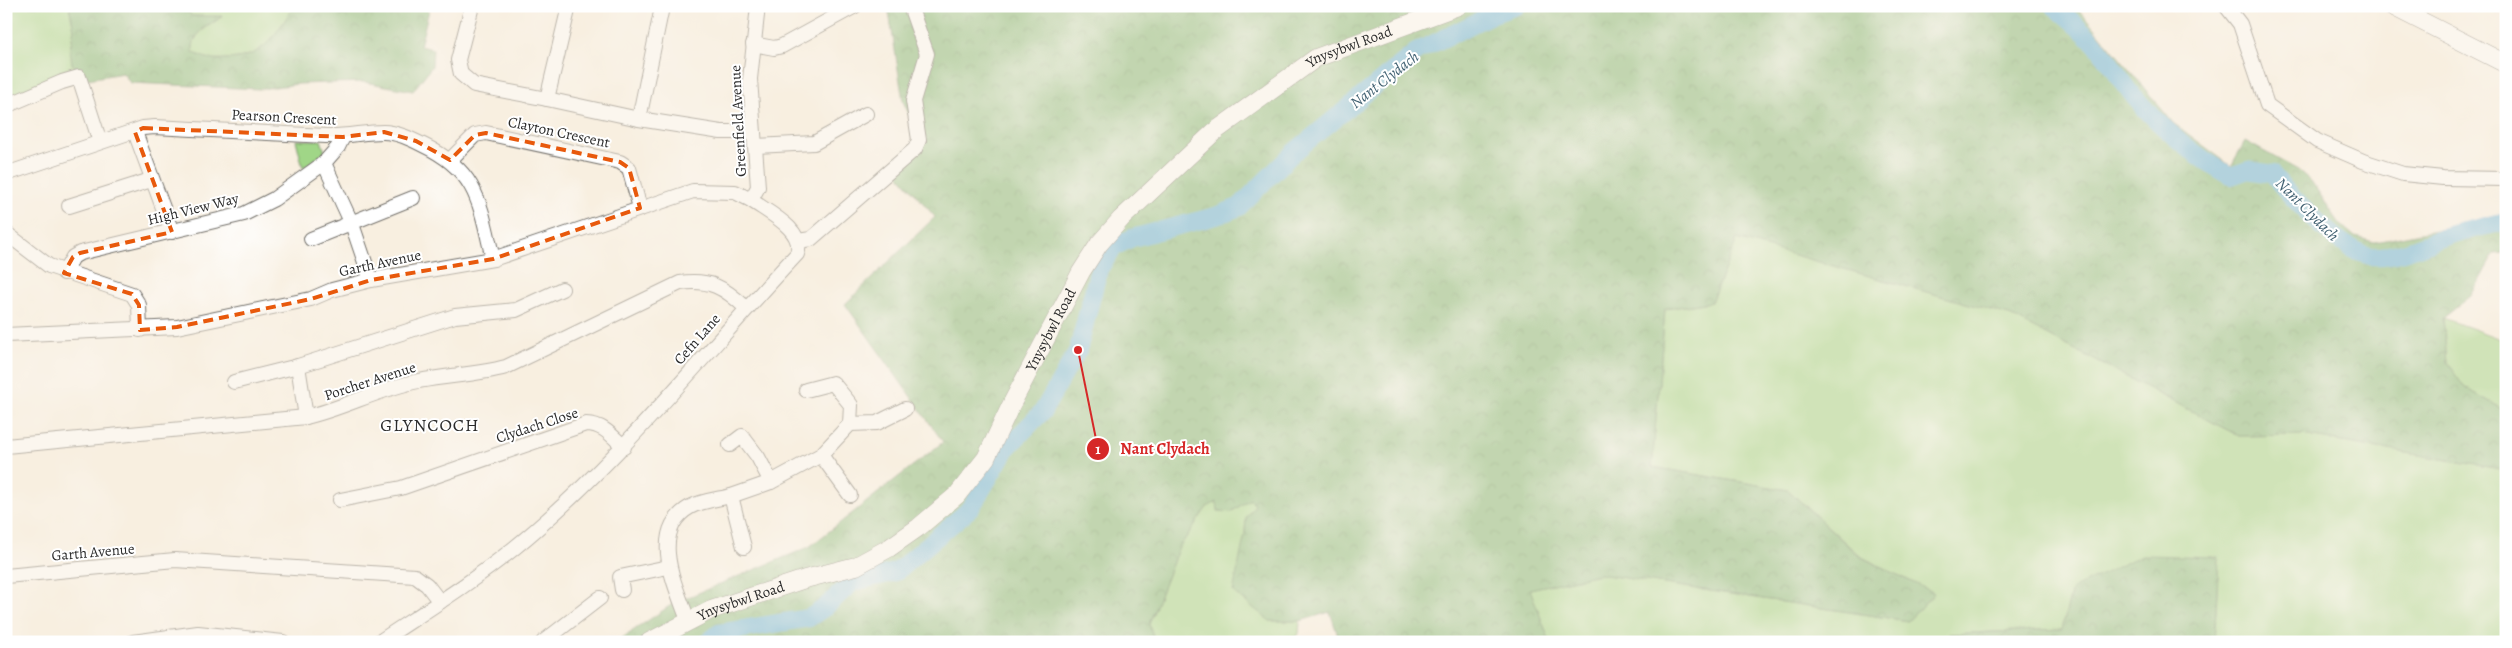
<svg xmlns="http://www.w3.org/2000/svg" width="2512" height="648" font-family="Alegreya,serif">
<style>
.grass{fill:#a0d687;stroke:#668059}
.forest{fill:url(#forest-crowns);stroke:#567150}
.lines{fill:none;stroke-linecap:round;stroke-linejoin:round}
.river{stroke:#5fb0da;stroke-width:18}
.minor-casing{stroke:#73706a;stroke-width:16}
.major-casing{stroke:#73706a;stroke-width:19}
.minor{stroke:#fff;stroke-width:14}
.major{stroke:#fff;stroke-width:18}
.marked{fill:none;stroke:#e8590c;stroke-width:4;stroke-dasharray:10 6;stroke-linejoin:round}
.labels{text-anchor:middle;stroke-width:4;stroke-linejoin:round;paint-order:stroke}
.street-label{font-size:15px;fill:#2b2b2b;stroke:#fff}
.water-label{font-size:16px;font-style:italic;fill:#406071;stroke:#fff}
.quarter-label{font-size:18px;letter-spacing:1px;fill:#2b2b2b;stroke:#fff}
.leader{fill:none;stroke:#d62828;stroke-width:2}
.callout-dot{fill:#d62828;stroke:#fff;stroke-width:2}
.mark-label{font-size:15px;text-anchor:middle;font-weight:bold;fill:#fff}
.callout-label{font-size:16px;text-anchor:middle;font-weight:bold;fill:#d62828;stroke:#fff;stroke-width:4;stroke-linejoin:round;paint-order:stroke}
</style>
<defs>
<pattern id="forest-crowns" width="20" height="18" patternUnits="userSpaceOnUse" patternTransform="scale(1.25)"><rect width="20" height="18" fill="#80b774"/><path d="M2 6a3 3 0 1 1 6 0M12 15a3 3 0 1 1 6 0" fill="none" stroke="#69955f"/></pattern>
</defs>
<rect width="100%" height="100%" fill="#fff"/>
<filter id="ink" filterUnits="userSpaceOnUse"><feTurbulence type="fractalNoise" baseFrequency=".02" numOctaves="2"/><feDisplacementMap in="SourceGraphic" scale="10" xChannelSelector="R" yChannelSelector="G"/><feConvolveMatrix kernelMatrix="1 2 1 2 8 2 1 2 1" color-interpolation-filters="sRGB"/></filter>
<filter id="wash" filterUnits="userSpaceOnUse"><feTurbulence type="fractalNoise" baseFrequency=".0096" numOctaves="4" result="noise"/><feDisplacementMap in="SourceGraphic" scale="20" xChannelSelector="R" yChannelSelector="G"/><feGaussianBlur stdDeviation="1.12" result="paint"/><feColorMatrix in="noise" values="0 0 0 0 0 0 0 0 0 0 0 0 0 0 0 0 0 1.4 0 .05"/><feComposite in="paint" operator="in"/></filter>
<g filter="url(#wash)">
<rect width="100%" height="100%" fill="#f8efe0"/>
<g class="grass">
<path d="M 6,6 L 69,6 L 74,29 L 70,49 L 82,72 L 6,100 Z"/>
<path d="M 183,6 L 295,6 C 273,35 266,58 226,59 C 213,60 203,59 193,52 C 191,33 208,28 221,17 L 192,16 Z"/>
<path d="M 296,140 L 321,140 L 325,152 L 303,168 Z"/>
<path d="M 1737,239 L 2009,315 L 2239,436 L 2302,435 L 2506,470 L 2506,642 L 2214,642 L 2219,558 L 2072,589 L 2062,629 L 1949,634 L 1942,642 L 1550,642 L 1529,589 L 1599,574 L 1908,621 L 1934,593 L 1860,556 L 1788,490 L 1652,467 L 1665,309 L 1711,302 Z"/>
<path d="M 2443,318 L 2506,341 L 2506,411 L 2464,387 L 2447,363 Z"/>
<path d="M 1250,499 L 1255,505 L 1246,517 L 1245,533 L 1270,621 L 1300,621 L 1299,634 L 1288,642 L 1155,642 L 1149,624 L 1178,549 L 1207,507 L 1217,501 L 1231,512 Z"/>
</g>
<g class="forest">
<path d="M 69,6 L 183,6 L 192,16 L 222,16 C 208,27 191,33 193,52 C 204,59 214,60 227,59 C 266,58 274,34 295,6 L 430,6 L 420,46 L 433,49 L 432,66 L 413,91 L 364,82 L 299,84 L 259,89 L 130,83 L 123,73 L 88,79 L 72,64 L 70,49 L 74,29 Z"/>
<path d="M 888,6 L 2075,6 L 2093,26 L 2173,123 L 2231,166 L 2245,141 L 2298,170 L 2311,181 L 2340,224 L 2355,237 L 2375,242 L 2486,220 L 2506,228 L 2506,253 L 2494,254 L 2471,296 L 2443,318 L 2447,363 L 2464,387 L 2506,411 L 2506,470 L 2302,435 L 2239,436 L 2009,315 L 1737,239 L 1711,302 L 1665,309 L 1652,467 L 1788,490 L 1859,556 L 1934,593 L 1908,621 L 1599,574 L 1530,589 L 1550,642 L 1340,642 L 1330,612 L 1300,621 L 1270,621 L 1233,592 L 1245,533 L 1246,517 L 1255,505 L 1250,499 L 1231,512 L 1218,511 L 1217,502 L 1207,507 L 1178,549 L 1149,624 L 1155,642 L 616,642 L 674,603 L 809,547 L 943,442 L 845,304 L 935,217 L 897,173 L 919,137 L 903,101 Z"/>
<path d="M 2142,555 L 2219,557 L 2214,642 L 1942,642 L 1949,634 L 2062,629 L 2072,589 Z"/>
</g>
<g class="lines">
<g class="river">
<path d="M 2054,6 C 2071,20 2088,34 2101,51 C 2114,67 2124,85 2137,100 C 2164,130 2196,157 2231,176 L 2248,170 L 2272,174 C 2291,197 2342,253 2372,256 C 2399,258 2428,242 2453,234 C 2471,229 2488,226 2506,221"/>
<path d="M 708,642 L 719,633 L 809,618 L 824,608 L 853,582 L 896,572 L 971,508 L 1006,449 L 1043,411 L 1078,350 L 1099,269 L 1114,247 L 1132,238 L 1216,216 L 1239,207 L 1293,153 L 1416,52 L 1493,14 L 1516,6"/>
</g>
</g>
</g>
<g filter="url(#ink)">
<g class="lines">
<g class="minor-casing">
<g id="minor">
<path d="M 472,6 L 458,60 L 461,74 L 474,85 L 547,99 L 639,119 L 721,132 L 753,132"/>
<path d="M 2226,6 L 2240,24 L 2267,105 L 2317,141 L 2363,161 L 2403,174 L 2443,178 L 2506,179"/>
<path d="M 753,44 L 774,48 L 782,46 L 855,6"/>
<path d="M 547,99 L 569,6"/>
<path d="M 6,106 L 62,82 L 79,77 L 100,142"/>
<path d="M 639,119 L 661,12"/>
<path d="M 135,132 L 172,232"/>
<path d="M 756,146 L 814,143 L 866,114"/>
<path d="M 450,160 L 475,135 L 486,133 L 620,162 L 629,168 L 640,208"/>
<path d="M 324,163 L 352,224 L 371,280"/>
<path d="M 6,174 L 143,128 L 155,127 C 212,130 269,133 326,136 C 346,137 364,132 383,132 C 397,132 411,139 423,145 C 478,171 480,204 493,259"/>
<path d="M 69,206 L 151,180"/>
<path d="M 6,233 L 49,266 L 132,294 L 139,305 L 140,330"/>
<path d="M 311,239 L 413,198"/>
<path d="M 798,241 L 811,239 L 915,149 L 919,140 L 913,101 L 927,54 L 910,6"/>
<path d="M 64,273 L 73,257 L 80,253 L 244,214 L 274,199 L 324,163 L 338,147 L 343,137"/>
<path d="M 6,335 L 177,327 L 311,299 L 332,290 L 371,280 L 493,259 L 693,191 L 735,192 L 751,200"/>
<path d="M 298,366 L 306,417"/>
<path d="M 234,382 L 298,366 L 455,316 L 516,310 L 562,289"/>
<path d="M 806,390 L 833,383 L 851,405 L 850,424"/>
<path d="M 730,445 L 742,436 L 758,457 L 771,482"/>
<path d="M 6,446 L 306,417 C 345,408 380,388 419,381 C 448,375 477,375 506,367 L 680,283 C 710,279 724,287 746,308"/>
<path d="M 821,455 L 850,495"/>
<path d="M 731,496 L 771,482 L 821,455 L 850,424 L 877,423 L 905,409"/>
<path d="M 340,500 L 401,488 L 586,424 C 603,424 612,436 624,447"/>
<path d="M 6,576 L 175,560 L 415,576 L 427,585 L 440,602"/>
<path d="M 622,590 L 620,577 L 668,567"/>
<path d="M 688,620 C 676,587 648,531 690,507 C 701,501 719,499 731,496 L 744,547"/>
<path d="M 133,642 L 198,633 L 283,642"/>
<path d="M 379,642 C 424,612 471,583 513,549 C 619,463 704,353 797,254 C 806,230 767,212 751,200 L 758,187 L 750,79 L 758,6"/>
<path d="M 543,642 L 600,598"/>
</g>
</g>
<g class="major-casing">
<g id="major">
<path d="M 2392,6 L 2506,64"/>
<path id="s1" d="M 649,642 L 711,610 L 805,579 L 856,566 L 889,548 L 919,527 L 957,495 L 986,458 L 1012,403 L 1081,272 L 1099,244 L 1121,219 L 1214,132 L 1316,58 L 1458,6"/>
</g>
</g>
<use href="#minor" class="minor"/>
<use href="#major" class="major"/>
</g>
</g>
<path d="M0 0H2512V648H0ZM 143,128 L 343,137 L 384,132 L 416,141 L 450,160 L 475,135 L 486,133 L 620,162 L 629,168 L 640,208 L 493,259 L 371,280 L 311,299 L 177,327 L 140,330 L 139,305 L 132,294 L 64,273 L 73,257 L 80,253 L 172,232 L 135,132 Z" fill="#f8efe0" fill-opacity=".55" fill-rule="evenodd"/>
<path class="marked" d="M 143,128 L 343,137 L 384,132 L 416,141 L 450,160 L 475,135 L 486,133 L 620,162 L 629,168 L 640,208 L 493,259 L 371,280 L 311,299 L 177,327 L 140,330 L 139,305 L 132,294 L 64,273 L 73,257 L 80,253 L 172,232 L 135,132 Z"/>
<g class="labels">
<g class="street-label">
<text dy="5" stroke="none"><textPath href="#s1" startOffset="956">Ynysybwl Road</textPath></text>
<text transform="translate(284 117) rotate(3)" y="5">Pearson Crescent</text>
<text transform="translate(738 121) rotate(-93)" y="5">Greenfield Avenue</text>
<text transform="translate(559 132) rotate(12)" y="5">Clayton Crescent</text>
<text transform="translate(193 209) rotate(-14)" y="5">High View Way</text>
<text transform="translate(380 263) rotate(-12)" y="5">Garth Avenue</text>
<text dy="5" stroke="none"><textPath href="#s1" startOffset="536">Ynysybwl Road</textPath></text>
<text transform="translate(697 339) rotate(-49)" y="5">Cefn Lane</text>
<text transform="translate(370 381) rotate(-18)" y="5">Porcher Avenue</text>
<text transform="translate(537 425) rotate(-18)" y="5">Clydach Close</text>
<text transform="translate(93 552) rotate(-5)" y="5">Garth Avenue</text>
<text dy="5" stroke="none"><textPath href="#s1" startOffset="101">Ynysybwl Road</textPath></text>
</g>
<g class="water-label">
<text transform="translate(1384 79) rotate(-38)" y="6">Nant Clydach</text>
<text transform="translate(2308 209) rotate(45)" y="6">Nant Clydach</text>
</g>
<g class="quarter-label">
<text x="430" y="431">GLYNCOCH</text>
</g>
</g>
<path class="leader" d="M1078 350L1098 449"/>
<g class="callout-dot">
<circle cx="1078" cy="350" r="5"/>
<circle cx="1098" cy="449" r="12"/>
</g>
<g class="mark-label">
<text x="1098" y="454">1</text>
</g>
<g class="callout-label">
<text x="1165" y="454">Nant Clydach</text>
</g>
<rect width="2512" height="648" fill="none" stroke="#fff" stroke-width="25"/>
</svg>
